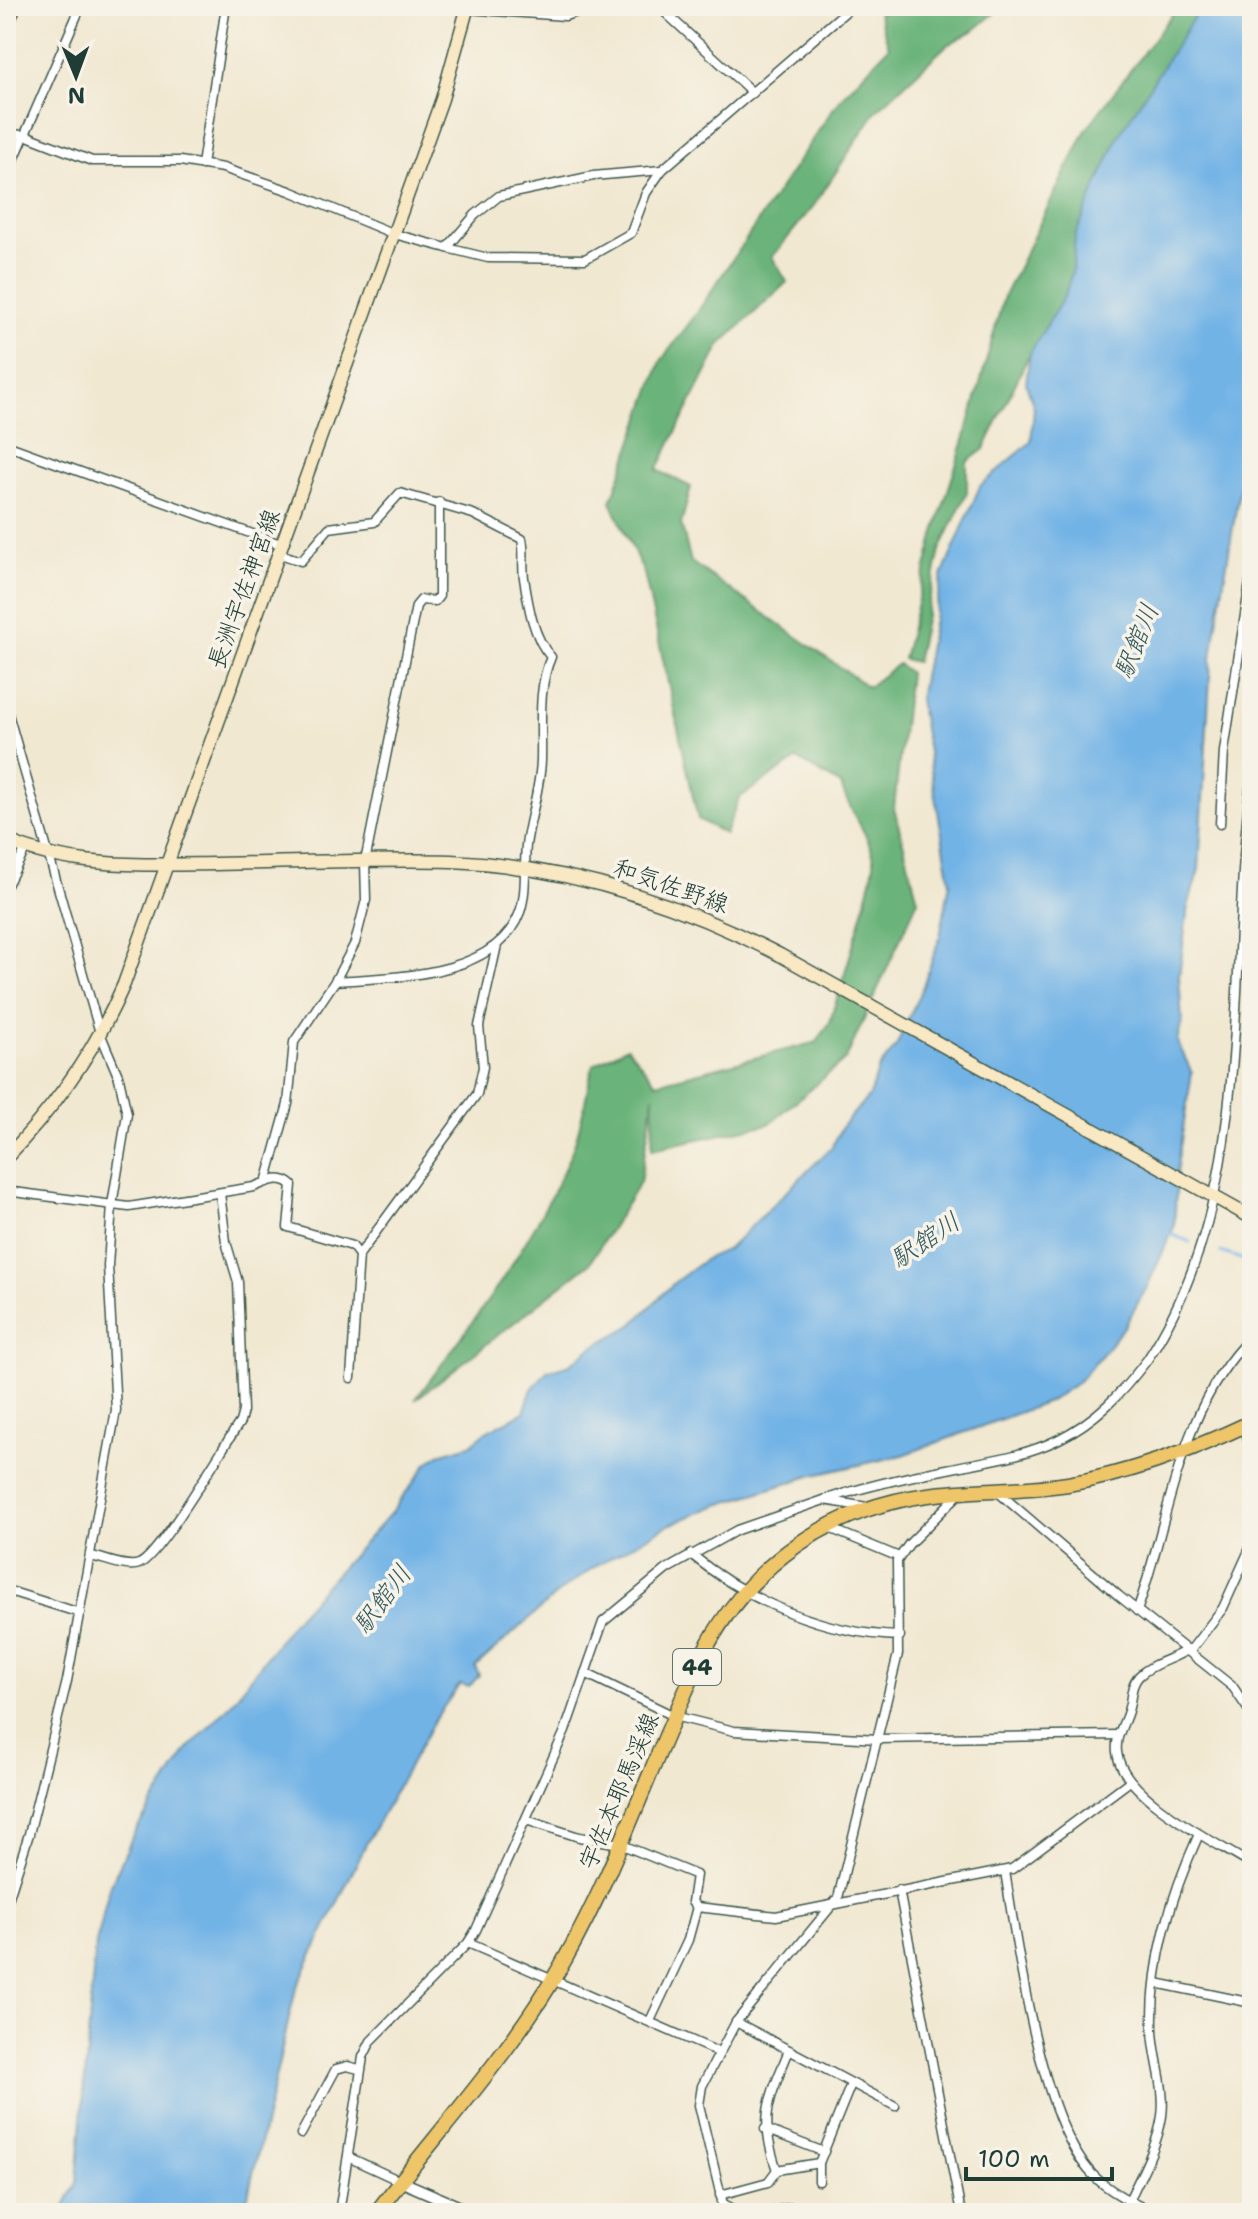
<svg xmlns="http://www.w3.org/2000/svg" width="1258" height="2219" font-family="'Shantell Sans','Klee One',sans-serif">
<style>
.forest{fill:#6ab37a;stroke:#447857;stroke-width:2}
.water{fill:#72b3e6;stroke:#48788d;stroke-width:2}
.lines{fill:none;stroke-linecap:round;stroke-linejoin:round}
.stream{stroke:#72b3e6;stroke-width:3}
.minor-casing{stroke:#3e574c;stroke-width:11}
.tertiary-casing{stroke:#3e574c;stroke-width:13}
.secondary-casing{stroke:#3e574c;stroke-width:15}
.primary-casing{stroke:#3e574c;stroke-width:17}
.minor{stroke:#fff;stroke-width:8}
.tertiary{stroke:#fff;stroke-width:10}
.secondary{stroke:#f8e8c3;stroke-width:12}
.primary{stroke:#eec569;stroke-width:14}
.labels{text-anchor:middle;stroke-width:7;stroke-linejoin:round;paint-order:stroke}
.shield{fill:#f7f3e8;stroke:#60746a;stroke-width:2}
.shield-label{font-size:22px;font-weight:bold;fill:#1f3d34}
.street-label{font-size:24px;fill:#1f3d34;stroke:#f7f3e8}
.water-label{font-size:26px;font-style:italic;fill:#345a60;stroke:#f7f3e8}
</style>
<rect width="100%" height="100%" fill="#f7f3e8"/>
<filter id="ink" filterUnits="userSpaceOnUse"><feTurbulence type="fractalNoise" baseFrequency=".0125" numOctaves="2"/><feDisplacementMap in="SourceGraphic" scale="16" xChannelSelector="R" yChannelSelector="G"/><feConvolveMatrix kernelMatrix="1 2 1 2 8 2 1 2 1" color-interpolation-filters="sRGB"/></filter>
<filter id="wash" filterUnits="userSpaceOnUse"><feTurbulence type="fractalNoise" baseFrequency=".006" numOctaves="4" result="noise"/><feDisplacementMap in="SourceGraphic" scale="32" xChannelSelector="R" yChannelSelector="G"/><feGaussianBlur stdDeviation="1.8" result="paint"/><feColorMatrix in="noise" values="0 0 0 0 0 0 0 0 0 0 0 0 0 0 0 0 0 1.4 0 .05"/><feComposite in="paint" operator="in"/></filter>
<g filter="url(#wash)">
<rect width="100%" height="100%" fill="#f1e8d1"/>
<g class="forest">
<path d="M 953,6 L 1003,6 L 973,31 L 947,45 L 876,111 L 815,204 L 772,257 L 787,282 L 720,345 L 657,470 L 691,487 L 681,524 L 691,562 L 868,687 L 898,664 L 909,673 L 894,808 L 918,900 L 846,1059 L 769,1124 L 652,1149 L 654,1095 L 640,1182 L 589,1264 L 415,1400 C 475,1320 535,1242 573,1148 C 583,1122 586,1092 593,1065 L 627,1047 L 656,1083 L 817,1042 L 830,1022 C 837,997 877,874 874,859 C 868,831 849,812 841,785 L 797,759 L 739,798 L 725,834 L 698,819 L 644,573 L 611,502 L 661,361 L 694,317 L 839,100 L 889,47 L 878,13 L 904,7 L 949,11 Z"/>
<path d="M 1178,6 L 1201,6 L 1118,137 L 1075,236 L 1073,269 L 1065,295 L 1030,353 L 984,449 L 967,462 L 967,492 L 940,550 L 916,662 L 903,659 L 935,532 L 969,424 L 1004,296 L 1086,130 Z"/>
</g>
<path class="water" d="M 1201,6 L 1252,6 L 1252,413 L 1211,659 L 1199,869 L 1188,906 L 1179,976 L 1182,1022 L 1177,1041 L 1192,1073 L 1178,1159 L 1174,1227 L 1147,1287 L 1124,1327 L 1100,1357 L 1078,1382 L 1048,1402 L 903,1455 L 810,1476 L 715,1506 L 669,1525 L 597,1565 L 558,1593 L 475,1667 L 479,1675 L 469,1687 L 460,1684 L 435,1719 L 366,1844 L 296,1988 L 244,2213 L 61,2213 L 77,2183 L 95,1948 L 109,1889 L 134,1833 L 188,1749 L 230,1705 L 296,1618 L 391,1513 L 427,1464 L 439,1454 L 470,1445 L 486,1432 L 524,1412 L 532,1389 L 547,1371 L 570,1364 L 591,1348 L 632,1325 L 675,1282 L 707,1258 L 728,1249 L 832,1147 L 843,1125 L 869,1096 L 879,1068 L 896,1047 L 923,986 L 940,937 L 950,882 L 919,699 L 942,576 L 980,486 L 1031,442 L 1034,408 L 1026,383 L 1030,353 L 1065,295 L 1073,269 L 1075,236 L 1118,137 Z"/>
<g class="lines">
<g class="stream">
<path d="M 1168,1233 L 1190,1242"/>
<path d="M 1221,1252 L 1252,1263"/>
</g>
</g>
</g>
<g filter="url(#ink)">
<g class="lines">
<g class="minor-casing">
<g id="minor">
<path d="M 658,6 L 753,93"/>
<path d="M 467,9 L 565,16 L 594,6"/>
<path d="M 6,33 L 17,6"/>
<path d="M 6,134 L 25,135 L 92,161 L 180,161 L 223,168 L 290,191 L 394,234 L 447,248 L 475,215 L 499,196 L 593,176 L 662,170"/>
<path d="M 202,165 L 226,6"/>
<path d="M 6,178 L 81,6"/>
<path d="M 447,248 L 488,258 L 585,259 L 631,233 L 646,193 L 662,170 L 852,6"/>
<path d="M 6,445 L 283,545"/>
<path d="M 280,554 L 301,561 L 329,528 L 374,522 L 400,493 L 473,514 L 522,539 C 525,552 522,565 524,578 C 528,604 533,638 551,657 C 537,689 542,726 541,760 C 540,790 530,816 526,845 C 524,866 527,892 520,912 C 496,978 393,977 335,981"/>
<path d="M 6,707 L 100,1033 L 119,1078 L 127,1114 L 112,1205 L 108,1266 L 116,1410 L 67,1681 L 29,1834 L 6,1906"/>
<path d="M 1220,824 L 1224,751 L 1252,569"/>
<path d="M 6,887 L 26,848"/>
<path d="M 267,1179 L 288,1104 L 294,1042 L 335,981 L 355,943 L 366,900 L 365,862 L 416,606 L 421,600 L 435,601 L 439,596 L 439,502"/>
<path d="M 6,1191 L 129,1207 L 254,1187 C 266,1182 280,1174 292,1185 L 288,1227 L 352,1246 L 359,1255 L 351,1378"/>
<path d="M 359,1255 L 477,1094 L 483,1067 L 479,1026 L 497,945"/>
<path d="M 1245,1425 L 1252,1460"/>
<path d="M 998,1492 L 1119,1596 L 1233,1687 L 1252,1715"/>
<path d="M 824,1500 C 863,1487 906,1477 947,1469 C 984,1461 1022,1457 1057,1440 C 1096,1421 1121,1394 1147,1360 C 1258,1193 1226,968 1252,774"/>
<path d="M 827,1527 L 899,1557"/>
<path d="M 691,1554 C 748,1602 826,1634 900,1636"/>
<path d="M 91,1556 C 103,1558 127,1569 139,1564 C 159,1557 224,1445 240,1422 L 243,1411 L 238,1282 L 226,1242 L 220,1193"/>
<path d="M 6,1590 L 80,1613"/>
<path d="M 1137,1611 C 1170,1519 1179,1407 1252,1336"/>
<path d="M 1188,1649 C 1173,1660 1153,1662 1139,1676 C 1130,1685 1132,1699 1128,1711 C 1124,1725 1115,1736 1117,1752 C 1122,1798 1216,1842 1252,1865"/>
<path d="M 1190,1651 L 1223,1608 L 1252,1544"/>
<path d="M 585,1673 L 674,1716 L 734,1731 L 878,1739 L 1118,1735"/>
<path d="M 526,1820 L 579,1837 L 620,1844 L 696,1875 L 692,1902 L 697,1907 L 776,1916 L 1012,1869 L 1130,1781"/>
<path d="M 1005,1871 C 1017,1947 1040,2119 1092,2174 C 1108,2191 1133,2203 1154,2213"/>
<path d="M 899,1890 L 961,2213"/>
<path d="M 468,1943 L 718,2052"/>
<path d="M 1156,1983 L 1252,2003"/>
<path d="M 650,2021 L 688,1940 L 697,1907"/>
<path d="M 736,2022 L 895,2106"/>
<path d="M 789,2050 C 769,2101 758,2116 777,2170 L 819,2163"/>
<path d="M 765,2129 L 824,2152"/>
<path d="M 301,2134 L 336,2069 L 347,2066 L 359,2069"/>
<path d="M 348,2157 L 400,2181"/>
<path d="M 819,2181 L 819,2163 L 851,2084"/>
<path d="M 720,2195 L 768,2182 L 777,2170"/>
<path d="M 722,2203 L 741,2213"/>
<path d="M 339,2213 L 363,2057 L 371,2041 L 468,1943 L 476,1930 L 565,1731 L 603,1622 L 667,1569 L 737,1530 L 824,1500 L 867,1507"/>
<path d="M 725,2213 L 699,2105 L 702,2086 L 736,2022 L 838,1898 L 898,1654 L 897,1561 L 909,1544 L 960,1493"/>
<path d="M 766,2213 L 790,2208 L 813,2209 L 816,2213"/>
<path d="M 1123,2213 C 1137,2182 1157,2150 1162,2116 C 1166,2087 1154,2059 1153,2030 C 1151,1961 1171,1896 1199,1834"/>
</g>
</g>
<g class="tertiary-casing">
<path id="tertiary" d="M 400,2181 L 474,2213"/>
</g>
<g class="secondary-casing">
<g id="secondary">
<path d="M 6,840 C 71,869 145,865 215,864 C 293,863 372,859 451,861 C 567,866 677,902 780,955 L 1252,1218"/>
<path d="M 6,1158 C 55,1107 96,1050 124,984 L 442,99 L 468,6"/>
</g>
</g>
<g class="primary-casing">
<path id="primary" d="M 376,2213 C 439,2130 514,2050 565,1959 C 621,1860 655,1750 706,1648 C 752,1563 831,1508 928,1495 C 974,1489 1021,1491 1068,1484 C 1133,1473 1193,1450 1252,1422"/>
</g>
<use href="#minor" class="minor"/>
<use href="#tertiary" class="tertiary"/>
<use href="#secondary" class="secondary"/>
<use href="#primary" class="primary"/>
</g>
</g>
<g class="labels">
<rect class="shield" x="673" y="1649" width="48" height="36" rx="6"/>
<g class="shield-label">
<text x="697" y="1675">44</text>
</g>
<g class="street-label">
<text transform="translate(244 589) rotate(-70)" y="8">長洲宇佐神宮線</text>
<text transform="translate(671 886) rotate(19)" y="8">和気佐野線</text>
<text transform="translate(619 1791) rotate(-67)" y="8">宇佐本耶馬渓線</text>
</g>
<g class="water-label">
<text transform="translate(1136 641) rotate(-68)" y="9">駅館川</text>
<text transform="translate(925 1240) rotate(-34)" y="9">駅館川</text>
<text transform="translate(382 1599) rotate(-53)" y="9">駅館川</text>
</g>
</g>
<rect width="1258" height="2219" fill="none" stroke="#f7f3e8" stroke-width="32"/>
<g transform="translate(76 76) rotate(179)" stroke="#f7f3e8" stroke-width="6" paint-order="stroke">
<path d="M0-6L14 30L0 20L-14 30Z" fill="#1f3d34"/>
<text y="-12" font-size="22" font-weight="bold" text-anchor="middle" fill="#1f3d34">N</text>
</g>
<path d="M966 2167v12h146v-12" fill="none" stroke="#1f3d34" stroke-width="4"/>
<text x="978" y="2167" font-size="24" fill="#1f3d34" stroke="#f7f3e8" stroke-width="6" paint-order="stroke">100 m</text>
</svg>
